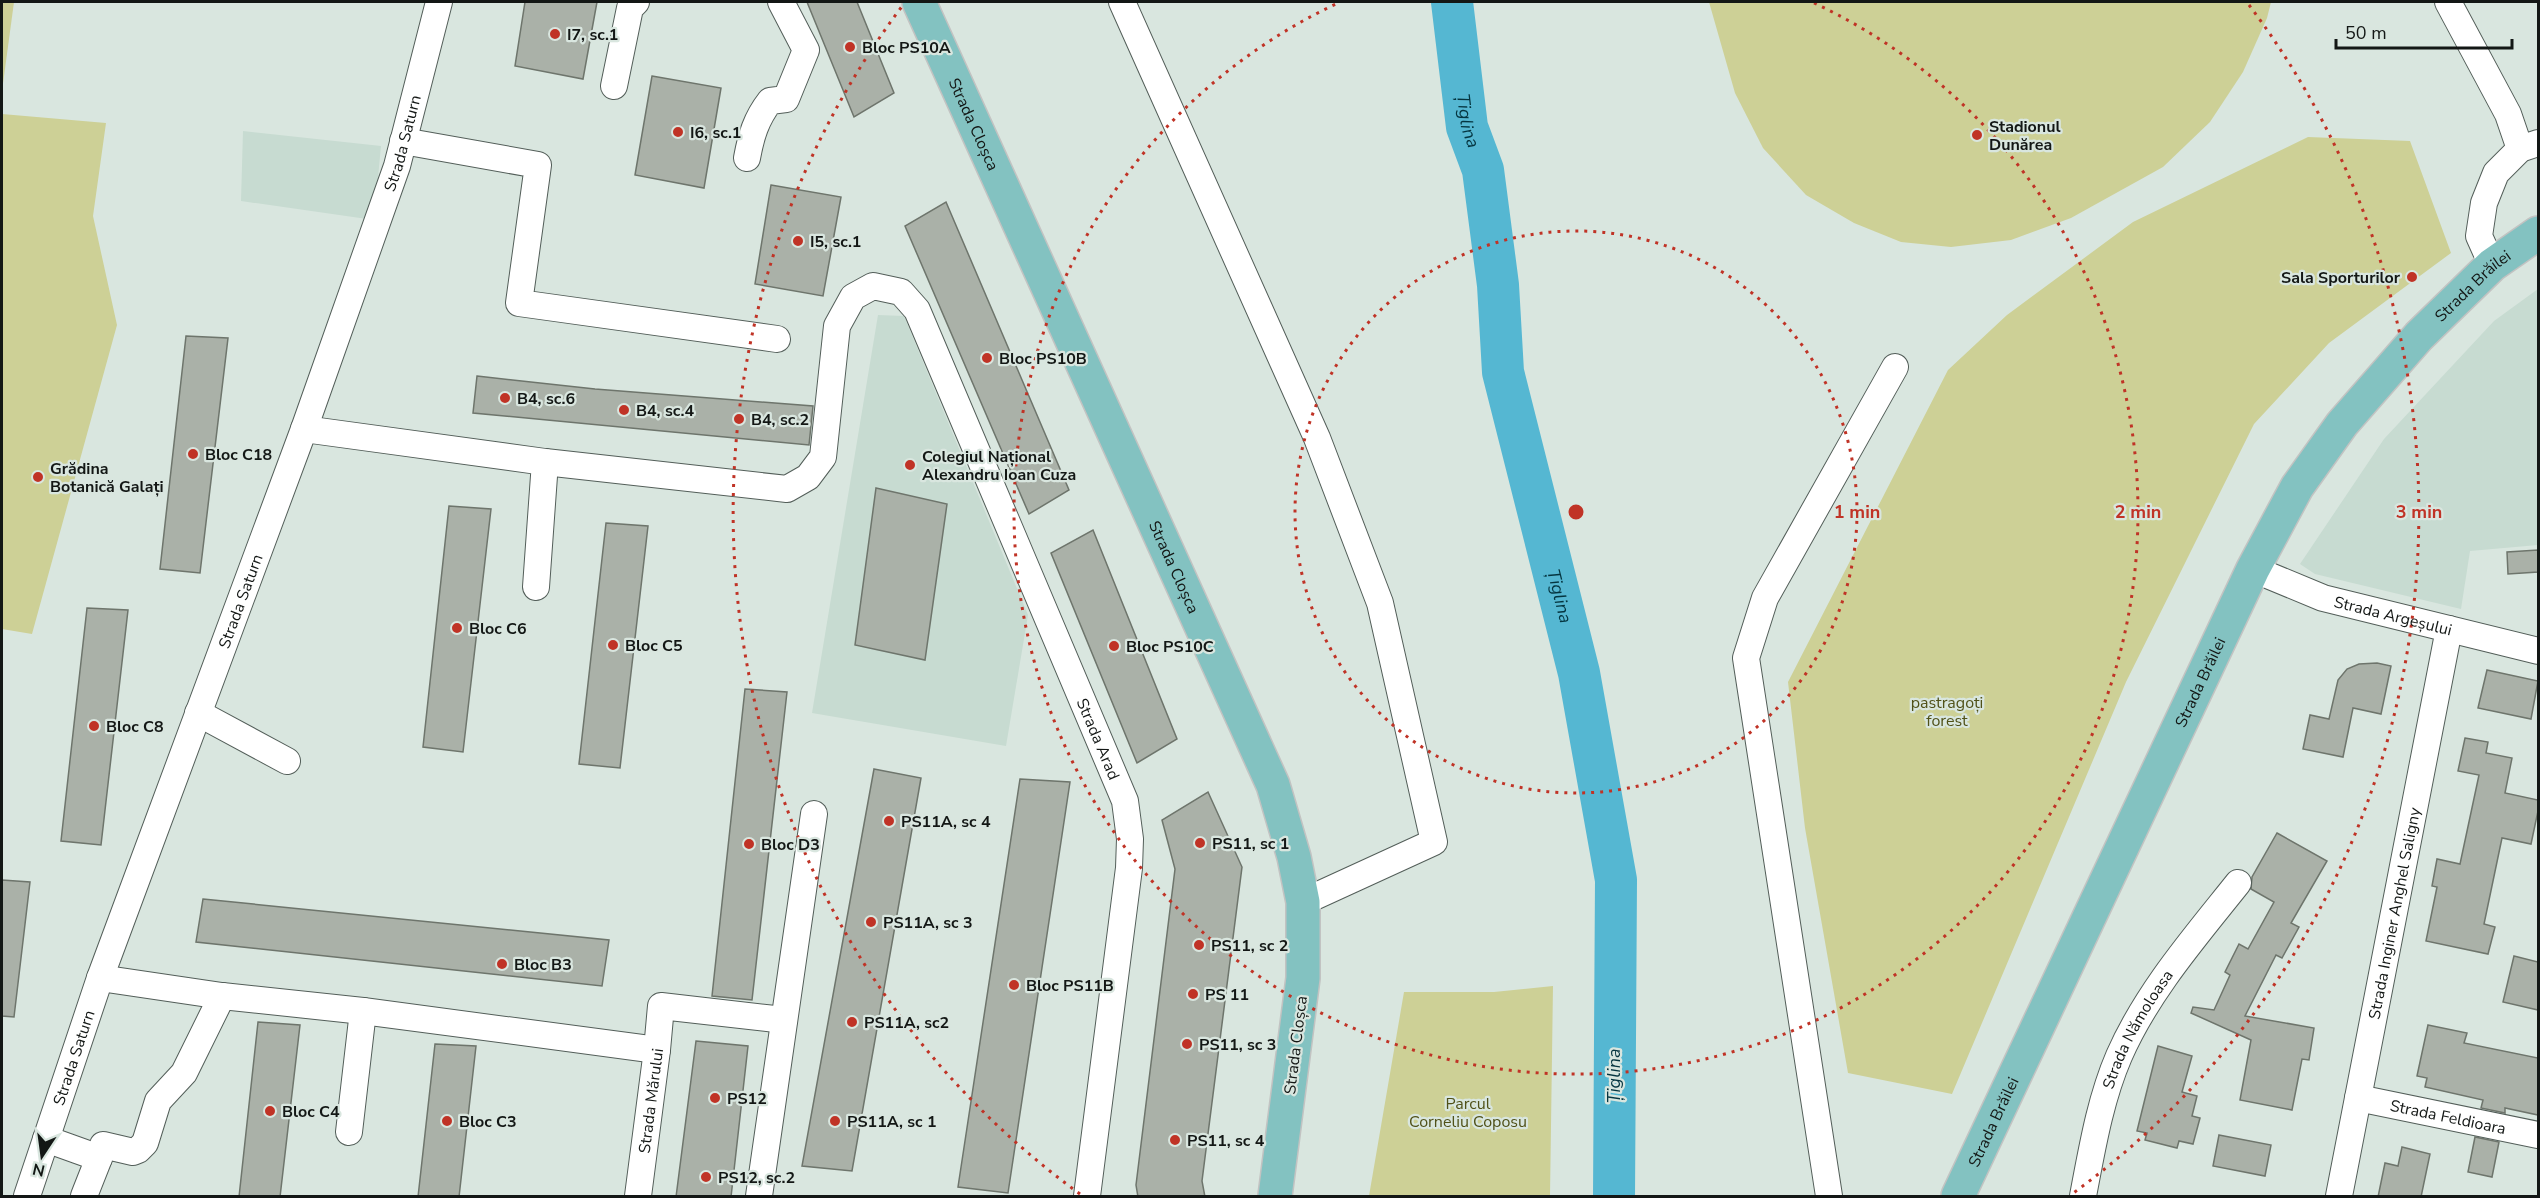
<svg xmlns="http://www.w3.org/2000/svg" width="2540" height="1198" font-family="'Nunito Sans',sans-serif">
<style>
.built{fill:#c7dbd1}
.green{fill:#cdd096}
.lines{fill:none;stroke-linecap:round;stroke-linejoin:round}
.river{stroke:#55b7d2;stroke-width:42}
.building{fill:#aab1a8;stroke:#6e756c;stroke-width:1.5}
.minor-casing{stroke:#535e59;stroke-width:28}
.major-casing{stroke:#c2c3c2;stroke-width:36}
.minor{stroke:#fff;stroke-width:26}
.major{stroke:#83c2c1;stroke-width:33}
.ring{fill:none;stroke:#c03326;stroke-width:3;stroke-dasharray:3 6}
.poi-dot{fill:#c03326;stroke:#d9e6df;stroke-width:2}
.labels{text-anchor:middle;stroke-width:4.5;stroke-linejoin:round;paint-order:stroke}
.poi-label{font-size:16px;font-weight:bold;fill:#131715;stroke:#d9e6df;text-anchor:start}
.street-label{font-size:16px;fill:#131715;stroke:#d9e6df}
.park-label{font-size:16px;fill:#505118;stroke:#d9e6df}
.water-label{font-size:18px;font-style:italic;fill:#053540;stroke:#d9e6df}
.centre{fill:#c03326;stroke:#d9e6df;stroke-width:3}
.ring-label{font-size:18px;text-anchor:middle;font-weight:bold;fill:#c03326;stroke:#d9e6df;stroke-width:4.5;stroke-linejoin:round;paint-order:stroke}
</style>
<rect width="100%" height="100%" fill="#d9e6df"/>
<g class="built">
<path d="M 243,131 L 381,146 L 374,220 L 241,201 Z"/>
<path d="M 2538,289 L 2538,545 L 2470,551 L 2461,609 L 2315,574 L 2300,564 L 2384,439 L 2494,321 Z"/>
<path d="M 878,315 L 904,316 L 1028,615 L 1006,746 L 812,713 Z"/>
</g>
<g class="green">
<path d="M 2,2 L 14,2 L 2,91 Z"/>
<path d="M 1709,2 L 2271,2 L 2267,18 L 2243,72 L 2210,122 L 2163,167 L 2071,218 L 2011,240 L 1951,247 L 1901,242 L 1854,223 L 1806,195 L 1763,148 L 1735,93 Z"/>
<path d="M 2,114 L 106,123 L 93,216 L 117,325 L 32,634 L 2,629 Z"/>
<path d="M 2308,137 L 2410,141 L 2451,253 L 2329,343 L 2254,424 L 2126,682 L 1952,1094 L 1848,1073 L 1805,828 L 1788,682 L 1948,370 L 2007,315 L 2133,222 Z"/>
<path d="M 1553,986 L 1550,1196 L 1369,1196 L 1404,992 L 1494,992 Z"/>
</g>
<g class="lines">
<path class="river" id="s1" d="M 1452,2 L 1467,127 L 1483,170 L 1498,285 L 1503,372 L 1579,673 L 1616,880 L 1614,1196"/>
</g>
<g class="building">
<path d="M 525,2 L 597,2 L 583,79 L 515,66 Z"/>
<path d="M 807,2 L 857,2 L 894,93 L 854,117 Z"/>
<path d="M 652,76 L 721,88 L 704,188 L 635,175 Z"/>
<path d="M 771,185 L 841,197 L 823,296 L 755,284 Z"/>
<path d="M 946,202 L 1069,490 L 1029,514 L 905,226 Z"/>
<path d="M 186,336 L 228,338 L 200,573 L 160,569 Z"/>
<path d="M 477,376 L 595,389 L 813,406 L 809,445 L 473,413 Z"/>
<path d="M 876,488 L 947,504 L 925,660 L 855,645 Z"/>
<path d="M 449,506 L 491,509 L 463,752 L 423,747 Z"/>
<path d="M 606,523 L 648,526 L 620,768 L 579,764 Z"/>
<path d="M 1093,530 L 1177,739 L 1137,763 L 1051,553 Z"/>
<path d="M 2538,550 L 2538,572 L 2508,574 L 2507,552 Z"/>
<path d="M 87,608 L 128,610 L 101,845 L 61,841 Z"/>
<path d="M 2377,663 L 2391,666 L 2381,714 L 2353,708 L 2343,757 L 2303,749 L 2310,715 L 2329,719 L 2338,680 L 2347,669 L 2359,664 Z"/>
<path d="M 2487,670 L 2538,681 L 2531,719 L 2478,708 Z"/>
<path d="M 745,689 L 787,692 L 752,1000 L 712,996 Z"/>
<path d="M 2465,738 L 2488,742 L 2486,753 L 2512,758 L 2505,793 L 2538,800 L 2538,811 L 2531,844 L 2502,838 L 2484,924 L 2495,927 L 2488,954 L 2426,941 L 2437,887 L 2432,886 L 2437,859 L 2460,864 L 2479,775 L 2458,771 Z"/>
<path d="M 874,769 L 921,778 L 852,1171 L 802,1166 Z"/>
<path d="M 1020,779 L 1070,782 L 1008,1193 L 958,1187 Z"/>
<path d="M 1208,792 L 1242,867 L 1202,1181 L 1205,1197 L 1138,1197 L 1136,1185 L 1175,869 L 1162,820 Z"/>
<path d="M 2277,833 L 2327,861 L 2291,923 L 2299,927 L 2282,958 L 2276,955 L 2245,1016 L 2314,1028 L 2309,1060 L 2302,1059 L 2292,1110 L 2240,1100 L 2251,1040 L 2191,1013 L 2193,1007 L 2214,1010 L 2230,975 L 2225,972 L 2239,944 L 2248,949 L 2274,902 L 2251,889 L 2252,877 Z"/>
<path d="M 2,880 L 30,882 L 14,1017 L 2,1016 Z"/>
<path d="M 203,899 L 609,940 L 602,986 L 196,942 Z"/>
<path d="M 2514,956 L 2538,962 L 2538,1010 L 2503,1002 Z"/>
<path d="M 258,1022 L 300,1025 L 280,1197 L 239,1197 Z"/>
<path d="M 2428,1025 L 2467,1033 L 2464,1043 L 2538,1058 L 2538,1115 L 2505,1108 L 2505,1113 L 2481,1108 L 2483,1100 L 2425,1087 L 2427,1078 L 2417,1076 Z"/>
<path d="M 696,1041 L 748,1046 L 731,1197 L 676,1197 Z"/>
<path d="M 435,1044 L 476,1046 L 459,1197 L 418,1197 Z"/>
<path d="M 2158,1046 L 2192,1056 L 2182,1092 L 2197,1096 L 2192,1116 L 2200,1118 L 2193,1144 L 2179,1141 L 2177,1148 L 2145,1140 L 2147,1133 L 2137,1131 Z"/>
<path d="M 2219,1135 L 2271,1145 L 2265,1176 L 2213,1166 Z"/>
<path d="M 2475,1137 L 2499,1142 L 2492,1177 L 2468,1172 Z"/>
<path d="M 2402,1147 L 2430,1154 L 2421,1197 L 2378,1197 L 2385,1163 L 2398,1166 Z"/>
</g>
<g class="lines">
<g class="minor-casing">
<g id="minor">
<path d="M 1122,2 L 1317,438 L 1380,603 L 1434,842 L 1303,902"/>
<path d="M 2448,2 L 2508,114 L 2520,149"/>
<path d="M 614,86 L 630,8 L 636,2"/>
<path d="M 403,141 L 538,165 L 519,303 L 777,339"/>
<path d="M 747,158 C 751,136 756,119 770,101 L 786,99 L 806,50 L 781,2"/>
<path d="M 2492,265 L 2479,236 L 2484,203 L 2496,173 L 2520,149 L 2538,143"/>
<path id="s2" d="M 304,429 L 545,462 L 787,489 L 808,477 L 823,457 L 837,326 L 853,297 L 873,286 L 901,292 L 917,310 L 1125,801 L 1130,839 L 1129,868 L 1087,1196"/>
<path id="s3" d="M 2253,569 L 2323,598 L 2538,651"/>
<path d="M 536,587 L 545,462"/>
<path d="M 198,713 L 287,761"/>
<path d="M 100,978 L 222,996 L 363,1011 L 657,1050"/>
<path id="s4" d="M 2358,1098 L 2538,1135"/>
<path d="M 349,1132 L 363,1011"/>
<path d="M 46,1139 L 99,1158 L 84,1196"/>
<path d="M 99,1158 L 103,1145 L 133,1152 L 138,1150 L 145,1143 L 158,1101 L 184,1073 L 222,996"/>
<path id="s5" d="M 27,1196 L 100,978 L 304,429 L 397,166 L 439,2"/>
<path id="s6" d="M 638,1196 L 657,1050 L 661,1006 L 784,1020"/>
<path d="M 759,1196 L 814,814"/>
<path d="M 1829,1196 L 1746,658 L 1765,598 L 1895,367"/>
<path id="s7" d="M 2083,1196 C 2092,1149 2100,1100 2119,1056 C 2147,992 2195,937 2238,883"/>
<path id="s8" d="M 2339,1196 L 2449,629"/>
</g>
</g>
<g class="major-casing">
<g id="major">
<path id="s9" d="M 919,2 L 1273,785 L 1294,857 L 1303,902 L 1303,978 L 1275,1196"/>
<path id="s10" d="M 1958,1196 L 2253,569 L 2297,487 L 2342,424 L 2419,336 L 2492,265 L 2538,233"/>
</g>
</g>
<use href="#minor" class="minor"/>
<use href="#major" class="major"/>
</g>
<g class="ring">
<circle cx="1576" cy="512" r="281"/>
<path d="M1814 3A562 562 0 1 1 1338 3"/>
<path d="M1080 1194A843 843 0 0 1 903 5M2249 5A843 843 0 0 1 2072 1194"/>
</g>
<g class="poi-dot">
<circle cx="555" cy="34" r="6"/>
<circle cx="850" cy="47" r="6"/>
<circle cx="678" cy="132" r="6"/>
<circle cx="1977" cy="135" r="6"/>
<circle cx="798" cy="241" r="6"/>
<circle cx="2412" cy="277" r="6"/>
<circle cx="987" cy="358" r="6"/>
<circle cx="505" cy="398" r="6"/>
<circle cx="624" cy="410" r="6"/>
<circle cx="739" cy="419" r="6"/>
<circle cx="193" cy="454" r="6"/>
<circle cx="910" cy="465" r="6"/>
<circle cx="38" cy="477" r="6"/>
<circle cx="457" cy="628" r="6"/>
<circle cx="613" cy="645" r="6"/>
<circle cx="1114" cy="646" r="6"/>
<circle cx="94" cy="726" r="6"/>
<circle cx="889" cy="821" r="6"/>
<circle cx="1200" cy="843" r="6"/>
<circle cx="749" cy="844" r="6"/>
<circle cx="871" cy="922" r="6"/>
<circle cx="1199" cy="945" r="6"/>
<circle cx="502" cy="964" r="6"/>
<circle cx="1014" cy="985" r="6"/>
<circle cx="1193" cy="994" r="6"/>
<circle cx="852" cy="1022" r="6"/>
<circle cx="1187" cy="1044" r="6"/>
<circle cx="715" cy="1098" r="6"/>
<circle cx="270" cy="1111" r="6"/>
<circle cx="447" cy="1121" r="6"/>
<circle cx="835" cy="1121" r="6"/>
<circle cx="1175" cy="1140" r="6"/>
<circle cx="706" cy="1177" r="6"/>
</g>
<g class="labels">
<g class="poi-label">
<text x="567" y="40">I7, sc.1</text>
<text x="862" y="53">Bloc PS10A</text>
<text x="1989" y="132">Stadionul<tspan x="1989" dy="18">Dunărea</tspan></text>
<text x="690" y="138">I6, sc.1</text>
<text x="810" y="247">I5, sc.1</text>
<text x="2400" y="283" text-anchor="end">Sala Sporturilor</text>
<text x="999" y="364">Bloc PS10B</text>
<text x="517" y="404">B4, sc.6</text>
<text x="636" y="416">B4, sc.4</text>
<text x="751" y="425">B4, sc.2</text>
<text x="205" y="460">Bloc C18</text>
<text x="922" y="462">Colegiul Național<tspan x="922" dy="18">Alexandru Ioan Cuza</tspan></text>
<text x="50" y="474">Grădina<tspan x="50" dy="18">Botanică Galați</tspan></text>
<text x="469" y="634">Bloc C6</text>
<text x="625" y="651">Bloc C5</text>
<text x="1126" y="652">Bloc PS10C</text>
<text x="106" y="732">Bloc C8</text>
<text x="901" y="827">PS11A, sc 4</text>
<text x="1212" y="849">PS11, sc 1</text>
<text x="761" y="850">Bloc D3</text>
<text x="883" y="928">PS11A, sc 3</text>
<text x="1211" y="951">PS11, sc 2</text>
<text x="514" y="970">Bloc B3</text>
<text x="1026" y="991">Bloc PS11B</text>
<text x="1205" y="1000">PS 11</text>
<text x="864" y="1028">PS11A, sc2</text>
<text x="1199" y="1050">PS11, sc 3</text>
<text x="727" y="1104">PS12</text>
<text x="282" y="1117">Bloc C4</text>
<text x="459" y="1127">Bloc C3</text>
<text x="847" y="1127">PS11A, sc 1</text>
<text x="1187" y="1146">PS11, sc 4</text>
<text x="718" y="1183">PS12, sc.2</text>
</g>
<g class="street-label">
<text dy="6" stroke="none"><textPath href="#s9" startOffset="134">Strada Cloșca</textPath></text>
<text dy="6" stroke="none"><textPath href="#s5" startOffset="1118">Strada Saturn</textPath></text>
<text dy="6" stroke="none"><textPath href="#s10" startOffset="1054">Strada Brăilei</textPath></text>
<text dy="6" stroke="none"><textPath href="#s9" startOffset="620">Strada Cloșca</textPath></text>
<text dy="6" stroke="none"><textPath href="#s5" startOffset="632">Strada Saturn</textPath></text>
<text dy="6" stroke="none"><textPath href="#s3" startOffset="148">Strada Argeșului</textPath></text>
<text dy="6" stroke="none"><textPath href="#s10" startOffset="568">Strada Brăilei</textPath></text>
<text dy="6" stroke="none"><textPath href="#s2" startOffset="1242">Strada Arad</textPath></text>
<text dy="6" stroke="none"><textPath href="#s8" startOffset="288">Strada Inginer Anghel Saligny</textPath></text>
<text dy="6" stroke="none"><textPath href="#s7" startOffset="177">Strada Nămoloasa</textPath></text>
<text transform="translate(1295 1045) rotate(-83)" y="6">Strada Cloșca</text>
<text dy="6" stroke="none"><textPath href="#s5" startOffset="146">Strada Saturn</textPath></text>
<text dy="6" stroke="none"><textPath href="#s6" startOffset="96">Strada Mărului</textPath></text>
<text dy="6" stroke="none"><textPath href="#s4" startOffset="92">Strada Feldioara</textPath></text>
<text dy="6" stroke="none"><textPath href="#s10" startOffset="82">Strada Brăilei</textPath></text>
</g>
<g class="park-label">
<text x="1947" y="708">pastragoți<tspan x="1947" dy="18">forest</tspan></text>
<text x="1468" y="1109">Parcul<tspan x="1468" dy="18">Corneliu Coposu</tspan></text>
</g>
<g class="water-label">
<text dy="6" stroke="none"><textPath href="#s1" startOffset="120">Țiglina</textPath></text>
<text dy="6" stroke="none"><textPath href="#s1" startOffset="606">Țiglina</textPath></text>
<text transform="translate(1614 1076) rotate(-90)" y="6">Țiglina</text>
</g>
</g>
<circle cx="1576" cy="512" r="9" class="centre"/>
<g class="ring-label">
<text x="1857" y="518">1 min</text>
<text x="2138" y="518">2 min</text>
<text x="2419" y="518">3 min</text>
</g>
<rect width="2540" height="1198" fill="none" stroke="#131715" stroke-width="6"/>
<g transform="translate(42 1156) rotate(193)" stroke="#d9e6df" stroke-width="4.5" paint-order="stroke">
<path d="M0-4.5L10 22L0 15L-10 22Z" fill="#131715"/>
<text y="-9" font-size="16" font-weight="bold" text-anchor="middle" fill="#131715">N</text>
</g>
<path d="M2336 39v9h176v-9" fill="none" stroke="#131715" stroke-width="3"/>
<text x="2345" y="39" font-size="18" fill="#131715" stroke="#d9e6df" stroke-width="4.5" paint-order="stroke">50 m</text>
</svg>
